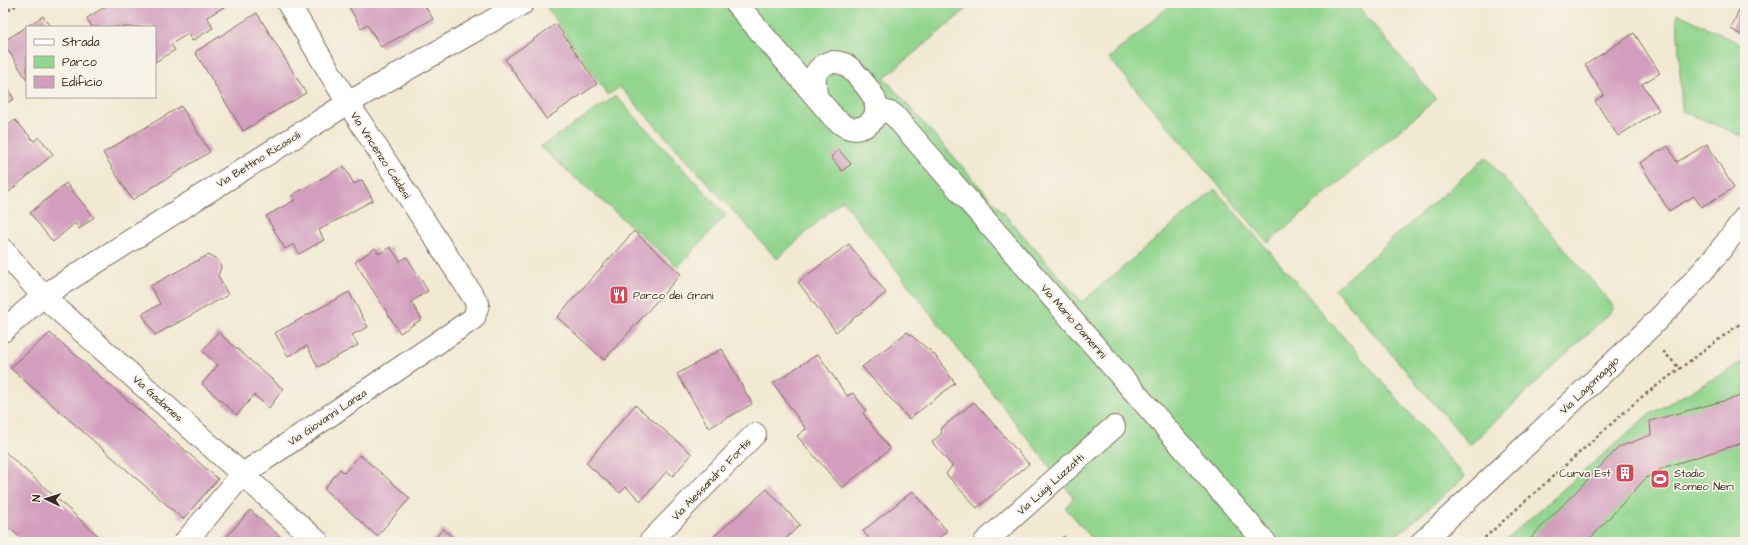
<svg xmlns="http://www.w3.org/2000/svg" width="1748" height="545" font-family="'Architects Daughter',sans-serif">
<style>
.green{fill:#91d58e;stroke:#668056}
.building{fill:#d39ebe}
.lines{fill:none;stroke-linecap:round;stroke-linejoin:round}
.minor-casing{stroke:#7b6d5d;stroke-width:24}
.tertiary-casing{stroke:#7b6d5d;stroke-width:24}
.path{stroke:#7b6d5d;stroke-width:2.5;stroke-dasharray:3 3;stroke-linecap:butt}
.minor{stroke:#fff;stroke-width:22}
.tertiary{stroke:#fff;stroke-width:22}
.labels{text-anchor:middle;stroke-width:3.5;stroke-linejoin:round;paint-order:stroke}
.street-label{font-size:11px;fill:#3b2a1e;stroke:#f7f3e8}
.poi-label{font-size:11px;fill:#3b2a1e;stroke:#f7f3e8;text-anchor:start}
</style>
<rect width="100%" height="100%" fill="#f7f3e8"/>
<filter id="ink" filterUnits="userSpaceOnUse"><feTurbulence type="fractalNoise" baseFrequency=".025" numOctaves="2"/><feDisplacementMap in="SourceGraphic" scale="8" xChannelSelector="R" yChannelSelector="G"/><feConvolveMatrix kernelMatrix="1 2 1 2 8 2 1 2 1" color-interpolation-filters="sRGB"/></filter>
<filter id="wash" filterUnits="userSpaceOnUse"><feTurbulence type="fractalNoise" baseFrequency=".012" numOctaves="4" result="noise"/><feDisplacementMap in="SourceGraphic" scale="16" xChannelSelector="R" yChannelSelector="G"/><feGaussianBlur stdDeviation="0.9" result="paint"/><feColorMatrix in="noise" values="0 0 0 0 0 0 0 0 0 0 0 0 0 0 0 0 0 1.4 0 .05"/><feComposite in="paint" operator="in"/></filter>
<g filter="url(#wash)">
<rect width="100%" height="100%" fill="#f2e9d3"/>
<g class="green">
<path d="M 544,3 L 974,3 L 884,78 L 1082,302 L 1215,189 L 1465,477 L 1389,542 L 1095,542 L 1065,507 L 1074,498 L 842,200 L 777,259 L 620,87 L 608,95 Z"/>
<path d="M 1173,3 L 1355,3 L 1436,99 L 1268,243 L 1109,58 Z"/>
<path d="M 1677,13 L 1745,46 L 1745,137 L 1682,111 Z"/>
<path d="M 616,96 L 726,215 L 678,267 L 540,147 Z"/>
<path d="M 1486,157 L 1615,308 L 1470,445 L 1335,289 Z"/>
<path d="M 1745,361 L 1745,542 L 1503,542 L 1647,416 Z"/>
</g>
<g id="blocks">
<g class="building">
<path d="M 111,3 L 231,3 L 207,17 L 213,28 L 192,41 L 188,34 L 171,44 L 175,50 L 155,62 L 155,27 L 92,27 L 87,18 Z"/>
<path d="M 353,3 L 423,3 L 433,19 L 381,47 L 367,24 L 361,28 L 348,5 Z"/>
<path d="M 1741,4 L 1745,6 L 1745,37 L 1731,29 Z"/>
<path d="M 257,13 L 306,93 L 243,131 L 195,52 Z"/>
<path d="M 43,16 L 50,27 L 27,27 L 27,80 L 3,42 Z"/>
<path d="M 556,24 L 597,84 L 546,119 L 505,59 Z"/>
<path d="M 1634,33 L 1660,73 L 1642,84 L 1659,110 L 1618,136 L 1595,101 L 1604,95 L 1585,65 Z"/>
<path d="M 3,80 L 14,99 L 3,105 Z"/>
<path d="M 181,106 L 210,152 L 132,200 L 103,153 Z"/>
<path d="M 15,120 L 34,141 L 39,137 L 53,154 L 9,192 L 3,185 L 3,130 Z"/>
<path d="M 1707,144 L 1734,188 L 1701,207 L 1694,196 L 1669,211 L 1640,163 L 1668,146 L 1677,162 Z"/>
<path d="M 839,150 L 851,164 L 842,171 L 831,157 Z"/>
<path d="M 344,166 L 354,184 L 362,180 L 373,200 L 319,230 L 324,240 L 299,254 L 294,244 L 285,249 L 266,216 L 295,200 L 292,195 Z"/>
<path d="M 66,183 L 94,217 L 79,229 L 75,223 L 53,242 L 30,213 Z"/>
<path d="M 634,231 L 681,274 L 604,360 L 557,317 Z"/>
<path d="M 849,244 L 886,293 L 836,332 L 798,282 Z"/>
<path d="M 390,247 L 400,261 L 407,257 L 428,291 L 411,302 L 422,319 L 400,333 L 355,262 L 375,248 L 379,254 Z"/>
<path d="M 208,255 L 217,259 L 220,263 L 221,268 L 218,275 L 228,295 L 155,335 L 142,314 L 160,304 L 150,286 Z"/>
<path d="M 349,292 L 368,327 L 352,335 L 358,345 L 318,367 L 307,346 L 288,356 L 275,333 Z"/>
<path d="M 218,332 L 283,389 L 269,408 L 254,395 L 237,415 L 202,384 L 218,365 L 202,351 Z"/>
<path d="M 907,332 L 934,354 L 955,383 L 909,419 L 862,367 Z"/>
<path d="M 50,333 L 218,479 L 183,519 L 10,368 Z"/>
<path d="M 722,349 L 752,404 L 709,428 L 677,374 Z"/>
<path d="M 818,354 L 847,396 L 853,393 L 866,410 L 863,413 L 890,449 L 842,488 L 797,436 L 806,429 L 773,383 Z"/>
<path d="M 1745,395 L 1745,442 L 1665,467 L 1646,478 L 1587,542 L 1527,542 L 1619,447 L 1651,435 L 1650,421 Z"/>
<path d="M 974,402 L 1029,464 L 977,508 L 946,474 L 952,466 L 932,442 L 942,433 L 940,429 Z"/>
<path d="M 635,405 L 692,454 L 673,476 L 667,471 L 641,501 L 626,487 L 620,493 L 586,463 Z"/>
<path d="M 3,450 L 105,542 L 25,542 L 3,522 Z"/>
<path d="M 360,455 L 410,498 L 377,536 L 324,489 L 340,469 L 344,473 Z"/>
<path d="M 767,489 L 800,525 L 782,542 L 708,542 Z"/>
<path d="M 913,491 L 947,531 L 934,542 L 872,542 L 863,531 Z"/>
<path d="M 250,510 L 286,542 L 222,542 Z"/>
<path d="M 443,529 L 458,542 L 431,542 Z"/>
<path d="M 1064,536 L 1069,542 L 1056,542 Z"/>
</g>
</g>
</g>
<g filter="url(#ink)">
<use href="#blocks" fill-opacity="0" stroke="#7b6d5d" stroke-width="1"/>
<g class="lines">
<g class="minor-casing">
<g id="minor">
<path d="M 736,3 L 834,118 C 838,121 842,125 847,127 C 860,133 878,122 876,107 C 876,104 875,100 874,98 C 871,91 851,66 844,64 C 838,62 831,61 826,64 C 811,72 815,81 816,95"/>
<path d="M 877,109 L 893,114 L 1265,542"/>
<path d="M 3,250 L 43,296 L 318,542"/>
<path d="M 3,331 L 43,296 L 348,103 L 523,3"/>
<path d="M 185,542 L 243,474 L 474,318 L 478,304 L 348,103 L 288,3"/>
<path d="M 650,542 L 755,434"/>
<path d="M 985,542 L 1114,427"/>
</g>
</g>
<g class="tertiary-casing">
<path id="tertiary" d="M 1422,542 C 1480,489 1537,435 1594,381 C 1648,330 1703,278 1745,217"/>
</g>
<g class="path">
<path d="M 3,13 L 20,3"/>
<path d="M 1663,351 L 1680,369"/>
<path d="M 1480,542 L 1639,399 L 1745,320"/>
</g>
<use href="#minor" class="minor"/>
<use href="#tertiary" class="tertiary"/>
</g>
</g>
<defs>
<g id="restaurant-square" transform="scale(1)"><rect x="-9" y="-9" width="18" height="18" rx="4" fill="#d1495b" stroke="#f7f3e8"/><path d="M-5-6h1v4h1v-4h1v4h1v-4h1v5L-1.5 .5V6h-2V.5L-5-1ZM5-6V6H3V1.5H1.5Q1.5-4 5-6Z" fill="#fff"/></g>
<g id="building-square" transform="scale(1)"><rect x="-9" y="-9" width="18" height="18" rx="4" fill="#d1495b" stroke="#f7f3e8"/><path d="M-4-6H4V6H1V3H-1V6H-4ZM-2.5-4.3h1.7v1.8h-1.7ZM.8-4.3h1.7v1.8H.8ZM-2.5-1h1.7V.8h-1.7ZM.8-1h1.7V.8H.8Z" fill="#fff"/></g>
<g id="stadium-square" transform="scale(1)"><rect x="-9" y="-9" width="18" height="18" rx="4" fill="#d1495b" stroke="#f7f3e8"/><path d="M0-5a6.5 5 0 1 0 0 10a6.5 5 0 1 0 0-10ZM-3.5-1.8h7v3.6h-7Z" fill="#fff"/></g>
</defs>
<g fill-rule="evenodd">
<use href="#restaurant-square" x="619" y="295"/>
<use href="#building-square" x="1625" y="473"/>
<use href="#stadium-square" x="1660" y="479"/>
</g>
<g class="labels">
<g class="street-label">
<text transform="translate(381 155) rotate(57)" y="4">Via Vincenzo Caldesi</text>
<text transform="translate(258 159) rotate(-32)" y="4">Via Bettino Ricasoli</text>
<text transform="translate(1074 321) rotate(49)" y="4">Via Mario Damerini</text>
<text transform="translate(1589 385) rotate(-44)" y="4">Via Lagomaggio</text>
<text transform="translate(158 398) rotate(42)" y="4">Via Gadames</text>
<text transform="translate(327 417) rotate(-34)" y="4">Via Giovanni Lanza</text>
<text transform="translate(711 479) rotate(-46)" y="4">Via Alessandro Fortis</text>
<text transform="translate(1050 484) rotate(-42)" y="4">Via Luigi Luzzatti</text>
</g>
<g class="poi-label">
<text x="633" y="299">Parco dei Grani</text>
<text x="1611" y="477" text-anchor="end">Curva Est</text>
<text x="1674" y="477">Stadio<tspan x="1674" dy="13">Romeo Neri</tspan></text>
</g>
</g>
<rect width="1748" height="545" fill="none" stroke="#f7f3e8" stroke-width="16"/>
<rect x="26" y="26" width="130" height="72" fill="#f7f3e8" stroke="#aca397"/>
<rect x="34" y="39" width="20" height="6" fill="#ffffff" stroke="#aca397"/>
<text x="62" y="46" font-size="12" fill="#3b2a1e">Strada</text>
<rect x="34" y="56" width="20" height="12" fill="#91d58e" stroke="#aca397"/>
<text x="62" y="66" font-size="12" fill="#3b2a1e">Parco</text>
<rect x="34" y="76" width="20" height="12" fill="#d39ebe" stroke="#aca397"/>
<text x="62" y="86" font-size="12" fill="#3b2a1e">Edificio</text>
<g transform="translate(46 499) rotate(274)" stroke="#f7f3e8" stroke-width="3" paint-order="stroke">
<path d="M0-3L7 15L0 10L-7 15Z" fill="#3b2a1e"/>
<text y="-6" font-size="11" font-weight="bold" text-anchor="middle" fill="#3b2a1e">N</text>
</g>
</svg>
